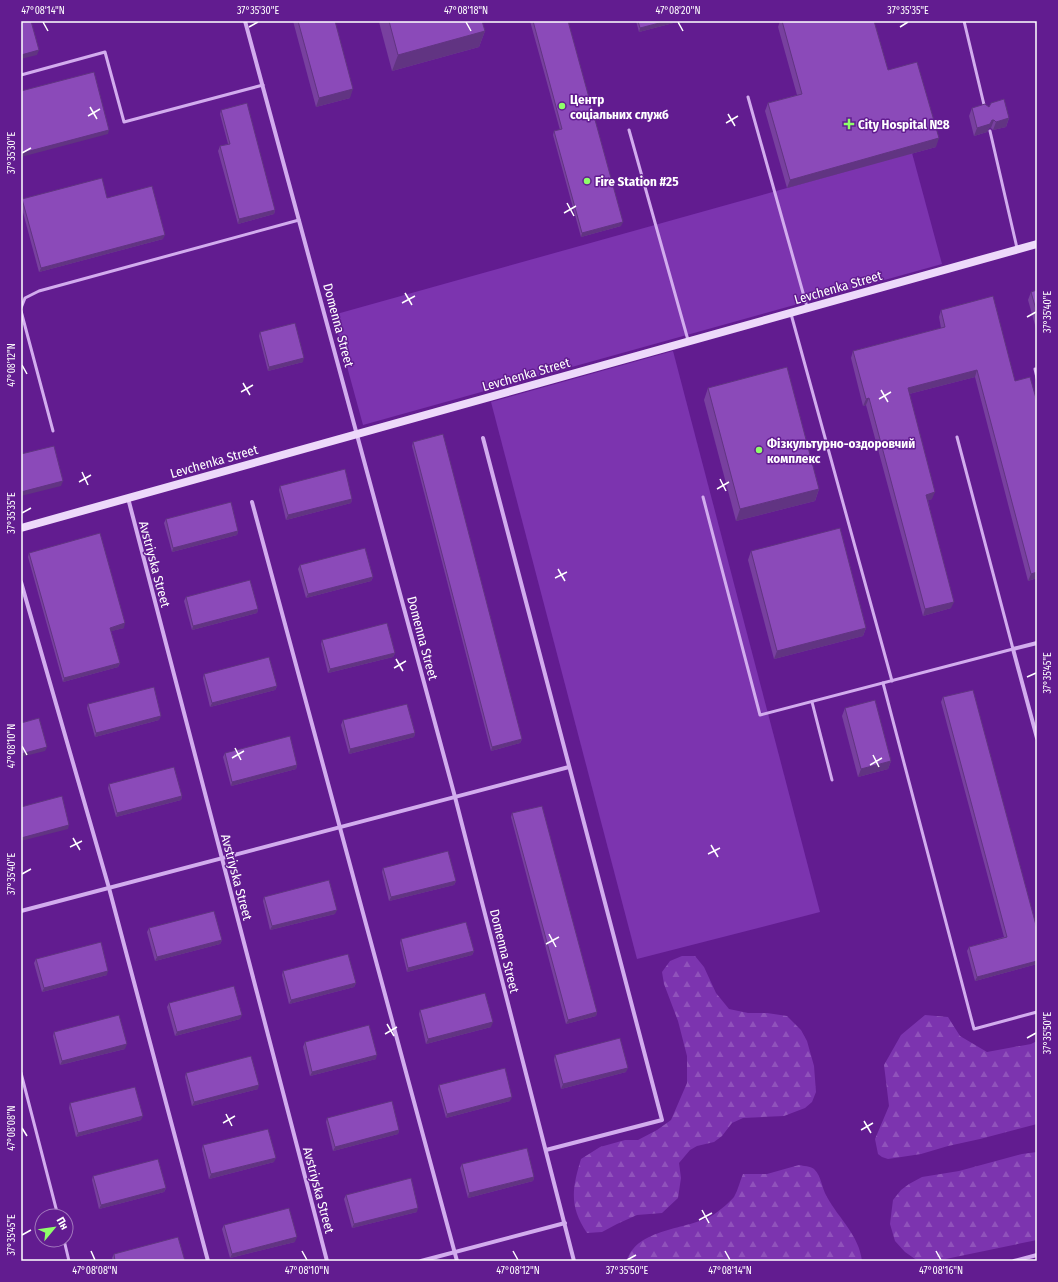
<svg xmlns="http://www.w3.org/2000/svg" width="1058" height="1282" font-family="'Fira Sans Condensed',sans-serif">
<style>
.forest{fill:url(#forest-firs)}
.park{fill:#7c34af}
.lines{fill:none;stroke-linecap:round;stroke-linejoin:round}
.lane{stroke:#d2acee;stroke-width:3}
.street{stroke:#d2acee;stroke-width:4}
.secondary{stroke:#edd9fa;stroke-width:8}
.wall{fill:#78409f}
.shaded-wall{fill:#613482}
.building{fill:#8b4ab9;stroke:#613482}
.ticks{fill:none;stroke:#fff;stroke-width:1.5}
.poi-dot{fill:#8ffe6a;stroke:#621c90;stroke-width:1.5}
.labels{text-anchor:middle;stroke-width:3;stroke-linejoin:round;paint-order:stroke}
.poi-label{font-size:13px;font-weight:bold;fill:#fff;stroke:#621c90;text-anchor:start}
.street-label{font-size:13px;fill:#fff;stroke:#621c90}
.neatline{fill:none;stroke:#fff;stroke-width:1.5}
.ticks-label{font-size:10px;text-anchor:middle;fill:#fff}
</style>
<defs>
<pattern id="forest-firs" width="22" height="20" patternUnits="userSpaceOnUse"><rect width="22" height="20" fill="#7c34af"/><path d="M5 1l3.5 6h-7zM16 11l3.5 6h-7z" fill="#9052bb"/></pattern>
</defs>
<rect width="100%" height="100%" fill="#621c90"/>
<g class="forest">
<path d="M 682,956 L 695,956 L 704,967 L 716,993 L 729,1009 L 748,1013 L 767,1013 L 787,1016 L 801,1030 L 807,1041 L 814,1066 L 816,1092 L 812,1102 L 805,1108 L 784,1116 L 743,1118 L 732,1123 L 722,1136 L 714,1142 L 697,1146 L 690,1150 L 679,1163 L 681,1178 L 678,1198 L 662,1213 L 637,1215 L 617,1224 L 602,1232 L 587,1233 C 569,1206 572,1189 581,1159 L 600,1147 L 625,1140 L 638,1140 L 657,1130 L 671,1120 L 687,1083 L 687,1056 L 678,1021 L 664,984 L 662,972 L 670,961 Z"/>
<path d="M 925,1015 L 948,1017 L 960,1036 L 987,1052 L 1031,1044 L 1037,1041 L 1037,1124 L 980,1139 L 948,1146 L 921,1154 L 888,1159 L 882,1157 L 878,1154 L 875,1139 L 889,1106 L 884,1065 L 901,1035 Z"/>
<path d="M 1037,1152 L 1037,1240 L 936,1261 L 918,1261 L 905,1252 L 895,1241 L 890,1224 L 893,1200 L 901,1190 L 909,1184 L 922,1177 L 959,1171 L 1022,1154 Z"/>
<path d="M 799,1165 C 804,1166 810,1166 814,1169 C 822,1177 821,1187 827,1197 C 839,1219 859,1235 862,1261 L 627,1261 C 636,1228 688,1230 713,1215 C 718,1212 731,1201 734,1197 C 738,1190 740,1181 743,1174 L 767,1174 Z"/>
</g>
<g class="park">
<path d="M 912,153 L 942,264 L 363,425 L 333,315 Z"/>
<path d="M 673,351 L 820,912 L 637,959 L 491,402 Z"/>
</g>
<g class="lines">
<g class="lane">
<path d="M 964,21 L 985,109"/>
<path d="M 21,75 L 105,52 L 124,122 L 263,85"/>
<path d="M 748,97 L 807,307"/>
<path d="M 629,130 L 688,340"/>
<path d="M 990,131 L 1017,248"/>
<path d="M 21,308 L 25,298 L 39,291 L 299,220"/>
<path d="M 21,311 L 53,431"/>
<path d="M 791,314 L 892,681"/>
<path d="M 1035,369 L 1037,378"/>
<path d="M 703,497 L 760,715 L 1013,649 L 957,437"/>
<path d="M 883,683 L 974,1029 L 1037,1012"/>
<path d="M 812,702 L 832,780"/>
<path d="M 21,1073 L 58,1216"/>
<path d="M 64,1240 L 69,1261"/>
</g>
<g class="street">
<path d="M 245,21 L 455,797 L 574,1261"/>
<path d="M 483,438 L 662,1120 L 546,1150"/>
<path d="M 128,498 L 327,1261"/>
<path d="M 252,502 L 457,1261"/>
<path d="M 21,582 L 109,888 L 208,1261"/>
<path d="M 1037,643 L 1013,649 L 1037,738"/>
<path d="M 21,911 L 569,767"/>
<path d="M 421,1261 L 565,1223"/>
<path d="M 1014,1261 L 1037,1255"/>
</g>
<path class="secondary" d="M 21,528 L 1037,244"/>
</g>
<g class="wall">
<path d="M 293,21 L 335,21 L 350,98 L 316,107 Z"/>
<path d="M 379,21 L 482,21 L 485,31 L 479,47 L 392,71 L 379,22 Z"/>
<path d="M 530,21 L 568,21 L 621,226 L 581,237 L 553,135 L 554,131 L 560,130 Z"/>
<path d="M 636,21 L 681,21 L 639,32 Z"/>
<path d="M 780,21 L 874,21 L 888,70 L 936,147 L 787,188 L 765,111 L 768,103 L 797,95 L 778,27 Z"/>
<path d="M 1034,21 L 1037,21 L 1037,32 Z"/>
<path d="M 972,108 L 1009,118 L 1006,127 L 993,130 L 991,128 L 989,128 L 987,132 L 974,136 L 969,116 Z"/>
<path d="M 221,110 L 275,210 L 274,214 L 238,224 L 218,151 L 220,146 L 228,144 L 220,114 Z"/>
<path d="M 107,198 L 163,239 L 39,272 L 21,205 L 21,202 L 22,199 Z"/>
<path d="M 1037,290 L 1037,332 L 1028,300 L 1031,292 Z"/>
<path d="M 941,310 L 1037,402 L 1037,578 L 1028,581 L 975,377 L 909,394 L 932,499 L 928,500 L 951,608 L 923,616 L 866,405 L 863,406 L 851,358 L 853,351 L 941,328 L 939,317 Z"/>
<path d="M 260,332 L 303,362 L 268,371 L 259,336 Z"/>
<path d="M 708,388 L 819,489 L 815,501 L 736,521 L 704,400 Z"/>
<path d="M 413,442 L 522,739 L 520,743 L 491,751 L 412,446 Z"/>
<path d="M 280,486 L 352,499 L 351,503 L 286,520 L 279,490 Z"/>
<path d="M 166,519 L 238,531 L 237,535 L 172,552 L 164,523 Z"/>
<path d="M 751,551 L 866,628 L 863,636 L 774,659 L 748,560 Z"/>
<path d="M 29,553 L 124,628 L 111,631 L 120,663 L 118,667 L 63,682 L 28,557 Z"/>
<path d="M 300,565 L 373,577 L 371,581 L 306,598 L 298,569 Z"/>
<path d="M 186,597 L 258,609 L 257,613 L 192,630 L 184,601 Z"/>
<path d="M 322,640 L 395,653 L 393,657 L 328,673 L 321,644 Z"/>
<path d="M 204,674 L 277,686 L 275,690 L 210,707 L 203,678 Z"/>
<path d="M 943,697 L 1037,929 L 1037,964 L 975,981 L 967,951 L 969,947 L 1004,937 L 941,702 Z"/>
<path d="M 88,704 L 159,720 L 95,737 L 87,708 Z"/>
<path d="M 845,708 L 891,761 L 888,769 L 858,777 L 842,716 Z"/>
<path d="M 343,720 L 415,733 L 414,737 L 349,754 L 341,725 Z"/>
<path d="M 225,753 L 297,765 L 296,769 L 231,786 L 223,757 Z"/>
<path d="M 109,784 L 182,796 L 181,800 L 116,817 L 108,788 Z"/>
<path d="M 512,813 L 597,1012 L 596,1016 L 566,1024 L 511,817 Z"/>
<path d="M 383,868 L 456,881 L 454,885 L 389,901 L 382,872 Z"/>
<path d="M 264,897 L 335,914 L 270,930 L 263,901 Z"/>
<path d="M 149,928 L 222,940 L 220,944 L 155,961 L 147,932 Z"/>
<path d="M 401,939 L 474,951 L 472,955 L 407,972 L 400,943 Z"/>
<path d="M 36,959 L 107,975 L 42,992 L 34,963 Z"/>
<path d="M 283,971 L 356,983 L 354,987 L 289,1004 L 282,975 Z"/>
<path d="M 169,1003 L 240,1019 L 175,1036 L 167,1007 Z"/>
<path d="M 420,1010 L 491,1027 L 426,1044 L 419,1014 Z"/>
<path d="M 54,1032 L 125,1049 L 60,1065 L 53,1036 Z"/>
<path d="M 305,1042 L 376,1059 L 310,1076 L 303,1047 Z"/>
<path d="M 555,1055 L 626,1072 L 561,1089 L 554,1060 Z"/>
<path d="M 186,1073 L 258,1089 L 192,1106 L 185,1077 Z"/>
<path d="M 439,1085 L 510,1101 L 446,1118 L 438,1089 Z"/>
<path d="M 70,1103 L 141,1120 L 76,1137 L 69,1108 Z"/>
<path d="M 327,1118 L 399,1130 L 398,1134 L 333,1151 L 326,1122 Z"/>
<path d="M 203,1145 L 274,1162 L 209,1179 L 202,1149 Z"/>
<path d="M 462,1164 L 534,1177 L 533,1181 L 468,1198 L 460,1168 Z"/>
<path d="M 93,1176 L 166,1188 L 164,1192 L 99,1209 L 92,1180 Z"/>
<path d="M 346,1195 L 417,1212 L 352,1228 L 344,1199 Z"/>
<path d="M 224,1225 L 295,1242 L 230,1258 L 222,1229 Z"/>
<path d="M 114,1254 L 185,1261 L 113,1261 L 112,1258 Z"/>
</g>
<g class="shaded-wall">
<path d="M 667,21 L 681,21 L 639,32 L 640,28 Z"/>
<path d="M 485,31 L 479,47 L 392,71 L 398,55 Z"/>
<path d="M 39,50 L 37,55 L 21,59 L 21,55 Z"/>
<path d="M 353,89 L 350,98 L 316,107 L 319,98 Z"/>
<path d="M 1009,118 L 1006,127 L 993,130 L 996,122 Z"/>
<path d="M 992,120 L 994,120 L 991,128 L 989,128 L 987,132 L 974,136 L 977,128 Z"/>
<path d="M 109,130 L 108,134 L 21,157 L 22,153 Z"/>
<path d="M 939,138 L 936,147 L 787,188 L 790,180 Z"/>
<path d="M 275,210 L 274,214 L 238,224 L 239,219 Z"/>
<path d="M 623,222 L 621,226 L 581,237 L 582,233 Z"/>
<path d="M 165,235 L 163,239 L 39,272 L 41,268 Z"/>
<path d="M 304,358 L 303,362 L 268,371 L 269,367 Z"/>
<path d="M 977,370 L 975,377 L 905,395 L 908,388 Z"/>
<path d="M 869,398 L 866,405 L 863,406 L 866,399 Z"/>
<path d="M 63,481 L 61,486 L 21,496 L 21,492 Z"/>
<path d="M 819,489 L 815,501 L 736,521 L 740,509 Z"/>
<path d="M 935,492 L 932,499 L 924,502 L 926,495 Z"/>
<path d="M 352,499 L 351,503 L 286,520 L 288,515 Z"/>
<path d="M 238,531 L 237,535 L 172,552 L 173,548 Z"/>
<path d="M 1037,572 L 1037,578 L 1028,581 L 1031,574 Z"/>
<path d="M 373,577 L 371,581 L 306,598 L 308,594 Z"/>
<path d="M 954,602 L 951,608 L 923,616 L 925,609 Z"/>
<path d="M 258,609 L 257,613 L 192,630 L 193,626 Z"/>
<path d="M 125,623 L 124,628 L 108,632 L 110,628 Z"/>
<path d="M 866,628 L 863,636 L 774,659 L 777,651 Z"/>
<path d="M 395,653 L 393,657 L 328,673 L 330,669 Z"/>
<path d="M 120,663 L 118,667 L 63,682 L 64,678 Z"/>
<path d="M 277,686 L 275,690 L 210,707 L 212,703 Z"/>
<path d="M 161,716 L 159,720 L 95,737 L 96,733 Z"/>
<path d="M 415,733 L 414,737 L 349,754 L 350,749 Z"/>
<path d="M 522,739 L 520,743 L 491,751 L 492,747 Z"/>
<path d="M 47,747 L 45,751 L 21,757 L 21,754 Z"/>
<path d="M 891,761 L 888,769 L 858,777 L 861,769 Z"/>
<path d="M 297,765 L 296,769 L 231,786 L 232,782 Z"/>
<path d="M 182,796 L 181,800 L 116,817 L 117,813 Z"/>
<path d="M 69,825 L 68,829 L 21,841 L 21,838 Z"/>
<path d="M 456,881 L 454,885 L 389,901 L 391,897 Z"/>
<path d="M 337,910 L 335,914 L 270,930 L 272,926 Z"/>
<path d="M 222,940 L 220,944 L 155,961 L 157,957 Z"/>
<path d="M 474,951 L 472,955 L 407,972 L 408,968 Z"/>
<path d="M 1037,961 L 1037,964 L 975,981 L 977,977 Z"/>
<path d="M 108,971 L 107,975 L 42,992 L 44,988 Z"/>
<path d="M 356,983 L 354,987 L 289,1004 L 291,1000 Z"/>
<path d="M 597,1012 L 596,1016 L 566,1024 L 568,1020 Z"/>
<path d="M 242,1015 L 240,1019 L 175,1036 L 177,1032 Z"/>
<path d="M 493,1022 L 491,1027 L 426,1044 L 428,1039 Z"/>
<path d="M 127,1044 L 125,1049 L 60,1065 L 62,1061 Z"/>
<path d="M 377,1055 L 376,1059 L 310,1076 L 312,1072 Z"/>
<path d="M 628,1068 L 626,1072 L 561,1089 L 563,1084 Z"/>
<path d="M 259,1085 L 258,1089 L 192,1106 L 194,1102 Z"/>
<path d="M 512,1097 L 510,1101 L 446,1118 L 447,1114 Z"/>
<path d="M 143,1116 L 141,1120 L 76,1137 L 78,1133 Z"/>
<path d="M 399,1130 L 398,1134 L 333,1151 L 335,1147 Z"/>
<path d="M 276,1158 L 274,1162 L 209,1179 L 211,1174 Z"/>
<path d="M 534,1177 L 533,1181 L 468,1198 L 469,1193 Z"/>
<path d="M 166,1188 L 164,1192 L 99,1209 L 101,1205 Z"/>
<path d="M 418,1208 L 417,1212 L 352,1228 L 354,1224 Z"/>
<path d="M 297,1237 L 295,1242 L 230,1258 L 232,1254 Z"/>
</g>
<g class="building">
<path d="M 21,21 L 31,21 L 39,50 L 21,55 Z"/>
<path d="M 298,21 L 335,21 L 353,89 L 319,98 Z"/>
<path d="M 389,21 L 482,21 L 485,31 L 398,55 Z"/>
<path d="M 533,21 L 568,21 L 623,222 L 582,233 L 554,131 L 562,129 Z"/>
<path d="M 638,21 L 667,21 L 640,28 Z"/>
<path d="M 782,21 L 874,21 L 888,70 L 917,62 L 939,138 L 790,180 L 768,103 L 802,94 Z"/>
<path d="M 94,72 L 109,130 L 22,153 L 21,150 L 21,91 Z"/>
<path d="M 1004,99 L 1009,118 L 996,122 L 994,120 L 992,120 L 990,124 L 977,128 L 972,108 L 985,104 L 989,107 L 991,103 Z"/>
<path d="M 247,103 L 275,210 L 239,219 L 220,146 L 230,144 L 221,110 Z"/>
<path d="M 102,178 L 107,198 L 152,186 L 165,235 L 41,268 L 22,199 Z"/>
<path d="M 1037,290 L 1037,313 L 1031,292 Z"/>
<path d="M 993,296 L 1015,381 L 1030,377 L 1037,402 L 1037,572 L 1031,574 L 977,370 L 908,388 L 935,492 L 926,495 L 954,602 L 925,609 L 869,398 L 866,399 L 853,351 L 945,327 L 941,310 Z"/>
<path d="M 295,323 L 304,358 L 269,367 L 260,332 Z"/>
<path d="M 787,367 L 819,489 L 740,509 L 708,388 Z"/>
<path d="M 443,434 L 522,739 L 492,747 L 413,442 Z"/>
<path d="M 54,446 L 63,481 L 21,492 L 21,454 Z"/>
<path d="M 345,469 L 352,499 L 288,515 L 280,486 Z"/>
<path d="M 231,502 L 238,531 L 173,548 L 166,519 Z"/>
<path d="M 840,528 L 866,628 L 777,651 L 751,551 Z"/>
<path d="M 100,533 L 125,623 L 110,628 L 120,663 L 64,678 L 29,553 Z"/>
<path d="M 365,548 L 373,577 L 308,594 L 300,565 Z"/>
<path d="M 250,580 L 258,609 L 193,626 L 186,597 Z"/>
<path d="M 387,623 L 395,653 L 330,669 L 322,640 Z"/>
<path d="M 269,657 L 277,686 L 212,703 L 204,674 Z"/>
<path d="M 154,687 L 161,716 L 96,733 L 88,704 Z"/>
<path d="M 973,690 L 1037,929 L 1037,961 L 977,977 L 969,947 L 1007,937 L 943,697 Z"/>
<path d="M 875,700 L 891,761 L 861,769 L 845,708 Z"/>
<path d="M 407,704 L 415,733 L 350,749 L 343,720 Z"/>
<path d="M 39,718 L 47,747 L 21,754 L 21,723 Z"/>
<path d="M 290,736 L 297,765 L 232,782 L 225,753 Z"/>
<path d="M 174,767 L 182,796 L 117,813 L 109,784 Z"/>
<path d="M 62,796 L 69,825 L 21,838 L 21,807 Z"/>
<path d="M 542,806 L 597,1012 L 568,1020 L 512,813 Z"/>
<path d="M 448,851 L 456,881 L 391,897 L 383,868 Z"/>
<path d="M 329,880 L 337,910 L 272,926 L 264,897 Z"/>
<path d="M 214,911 L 222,940 L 157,957 L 149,928 Z"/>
<path d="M 466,922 L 474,951 L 408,968 L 401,939 Z"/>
<path d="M 101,942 L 108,971 L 44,988 L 36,959 Z"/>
<path d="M 348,954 L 356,983 L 291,1000 L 283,971 Z"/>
<path d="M 234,986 L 242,1015 L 177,1032 L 169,1003 Z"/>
<path d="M 485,993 L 493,1022 L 428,1039 L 420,1010 Z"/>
<path d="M 119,1015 L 127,1044 L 62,1061 L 54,1032 Z"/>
<path d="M 369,1025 L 377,1055 L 312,1072 L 305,1042 Z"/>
<path d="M 620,1038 L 628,1068 L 563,1084 L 555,1055 Z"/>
<path d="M 251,1056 L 259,1085 L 194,1102 L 186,1073 Z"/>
<path d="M 505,1068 L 512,1097 L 447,1114 L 439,1085 Z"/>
<path d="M 135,1087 L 143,1116 L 78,1133 L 70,1103 Z"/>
<path d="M 392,1101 L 399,1130 L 335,1147 L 327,1118 Z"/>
<path d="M 268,1129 L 276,1158 L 211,1174 L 203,1145 Z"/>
<path d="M 527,1148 L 534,1177 L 469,1193 L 462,1164 Z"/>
<path d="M 158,1159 L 166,1188 L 101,1205 L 93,1176 Z"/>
<path d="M 411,1178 L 418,1208 L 354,1224 L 346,1195 Z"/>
<path d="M 289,1208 L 297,1237 L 232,1254 L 224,1225 Z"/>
<path d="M 178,1237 L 185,1261 L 115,1261 L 114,1254 Z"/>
</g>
<path class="ticks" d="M 43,22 L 48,31M 466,22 L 471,31M 678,22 L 683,31M 249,27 L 258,22M 900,27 L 908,22M 90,107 L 97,119M 728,114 L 735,126M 88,116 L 100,109M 726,123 L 738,116M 22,153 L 31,148M 567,203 L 574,216M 564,213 L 576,206M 405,293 L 412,305M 402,303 L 415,296M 1027,317 L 1036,312M 22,365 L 27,374M 243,383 L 250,395M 881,390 L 888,402M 241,392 L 253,385M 879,399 L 891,392M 82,472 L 88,485M 720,479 L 726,491M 79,482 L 91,475M 717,489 L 729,482M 22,513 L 31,508M 558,569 L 565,581M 555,578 L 567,572M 396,659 L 403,671M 394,668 L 406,661M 1027,677 L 1036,673M 22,746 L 27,755M 235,748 L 241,760M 873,755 L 879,767M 232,758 L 244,751M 870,765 L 882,758M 73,838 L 80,850M 711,845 L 718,857M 70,847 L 82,841M 708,854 L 720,848M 22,874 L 31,869M 549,934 L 556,947M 546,944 L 559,937M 387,1024 L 394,1036M 385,1034 L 397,1027M 1027,1038 L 1036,1033M 226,1114 L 232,1126M 864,1121 L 871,1133M 223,1123 L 235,1116M 22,1128 L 27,1136M 861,1130 L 873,1123M 702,1210 L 709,1223M 699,1220 L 712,1213M 22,1235 L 31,1230M 91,1251 L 95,1260M 302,1251 L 307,1260M 513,1251 L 518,1260M 725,1251 L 730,1260M 936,1251 L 941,1260M 627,1260 L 636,1255"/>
<g class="poi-dot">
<circle cx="562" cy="106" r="4"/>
<path d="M847 118h4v4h4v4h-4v4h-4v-4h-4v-4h4z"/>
<circle cx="587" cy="181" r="4"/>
<circle cx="759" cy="450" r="4"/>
</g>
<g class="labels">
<g class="poi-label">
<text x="570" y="104">Центр<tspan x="570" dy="15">соціальних служб</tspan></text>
<text x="858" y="129">City Hospital №8</text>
<text x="595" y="186">Fire Station #25</text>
<text x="767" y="448">Фізкультурно-оздоровчий<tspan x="767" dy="15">комплекс</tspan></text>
</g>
<g class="street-label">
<text transform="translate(838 287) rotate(-16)" y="5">Levchenka Street</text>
<text transform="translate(339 325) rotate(75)" y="5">Domenna Street</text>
<text transform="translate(526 374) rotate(-16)" y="5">Levchenka Street</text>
<text transform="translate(214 461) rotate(-16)" y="5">Levchenka Street</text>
<text transform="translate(155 564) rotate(75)" y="5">Avstriyska Street</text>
<text transform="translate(423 638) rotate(75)" y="5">Domenna Street</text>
<text transform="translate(237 877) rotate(75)" y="5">Avstriyska Street</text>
<text transform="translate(505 951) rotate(76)" y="5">Domenna Street</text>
<text transform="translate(319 1190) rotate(75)" y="5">Avstriyska Street</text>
</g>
</g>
<rect width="1058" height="1282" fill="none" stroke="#621c90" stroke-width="44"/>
<g transform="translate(54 1228) rotate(61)"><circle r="19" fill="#621c90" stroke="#a177bc"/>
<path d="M0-3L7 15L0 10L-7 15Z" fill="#8ffe6a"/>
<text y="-6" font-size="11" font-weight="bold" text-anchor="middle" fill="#ffffff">Пн</text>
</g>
<rect x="22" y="22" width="1014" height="1238" class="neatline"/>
<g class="ticks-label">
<text x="43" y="14">47°08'14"N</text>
<text x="258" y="14">37°35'30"E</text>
<text x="466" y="14">47°08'18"N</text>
<text x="678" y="14">47°08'20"N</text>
<text x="908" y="14">37°35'35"E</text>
<text transform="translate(11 153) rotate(-90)" y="4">37°35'30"E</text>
<text transform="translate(1047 312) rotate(-90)" y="4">37°35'40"E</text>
<text transform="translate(11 365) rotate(-90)" y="4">47°08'12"N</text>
<text transform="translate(11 513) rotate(-90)" y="4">37°35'35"E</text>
<text transform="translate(1047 673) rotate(-90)" y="4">37°35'45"E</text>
<text transform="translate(11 746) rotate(-90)" y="4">47°08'10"N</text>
<text transform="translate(11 874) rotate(-90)" y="4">37°35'40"E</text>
<text transform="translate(1047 1033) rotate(-90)" y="4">37°35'50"E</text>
<text transform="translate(11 1128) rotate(-90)" y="4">47°08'08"N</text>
<text transform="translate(11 1235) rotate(-90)" y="4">37°35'45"E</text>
<text x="95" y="1274">47°08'08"N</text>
<text x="307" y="1274">47°08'10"N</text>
<text x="518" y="1274">47°08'12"N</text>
<text x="627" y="1274">37°35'50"E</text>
<text x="730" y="1274">47°08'14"N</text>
<text x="941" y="1274">47°08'16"N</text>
</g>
</svg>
